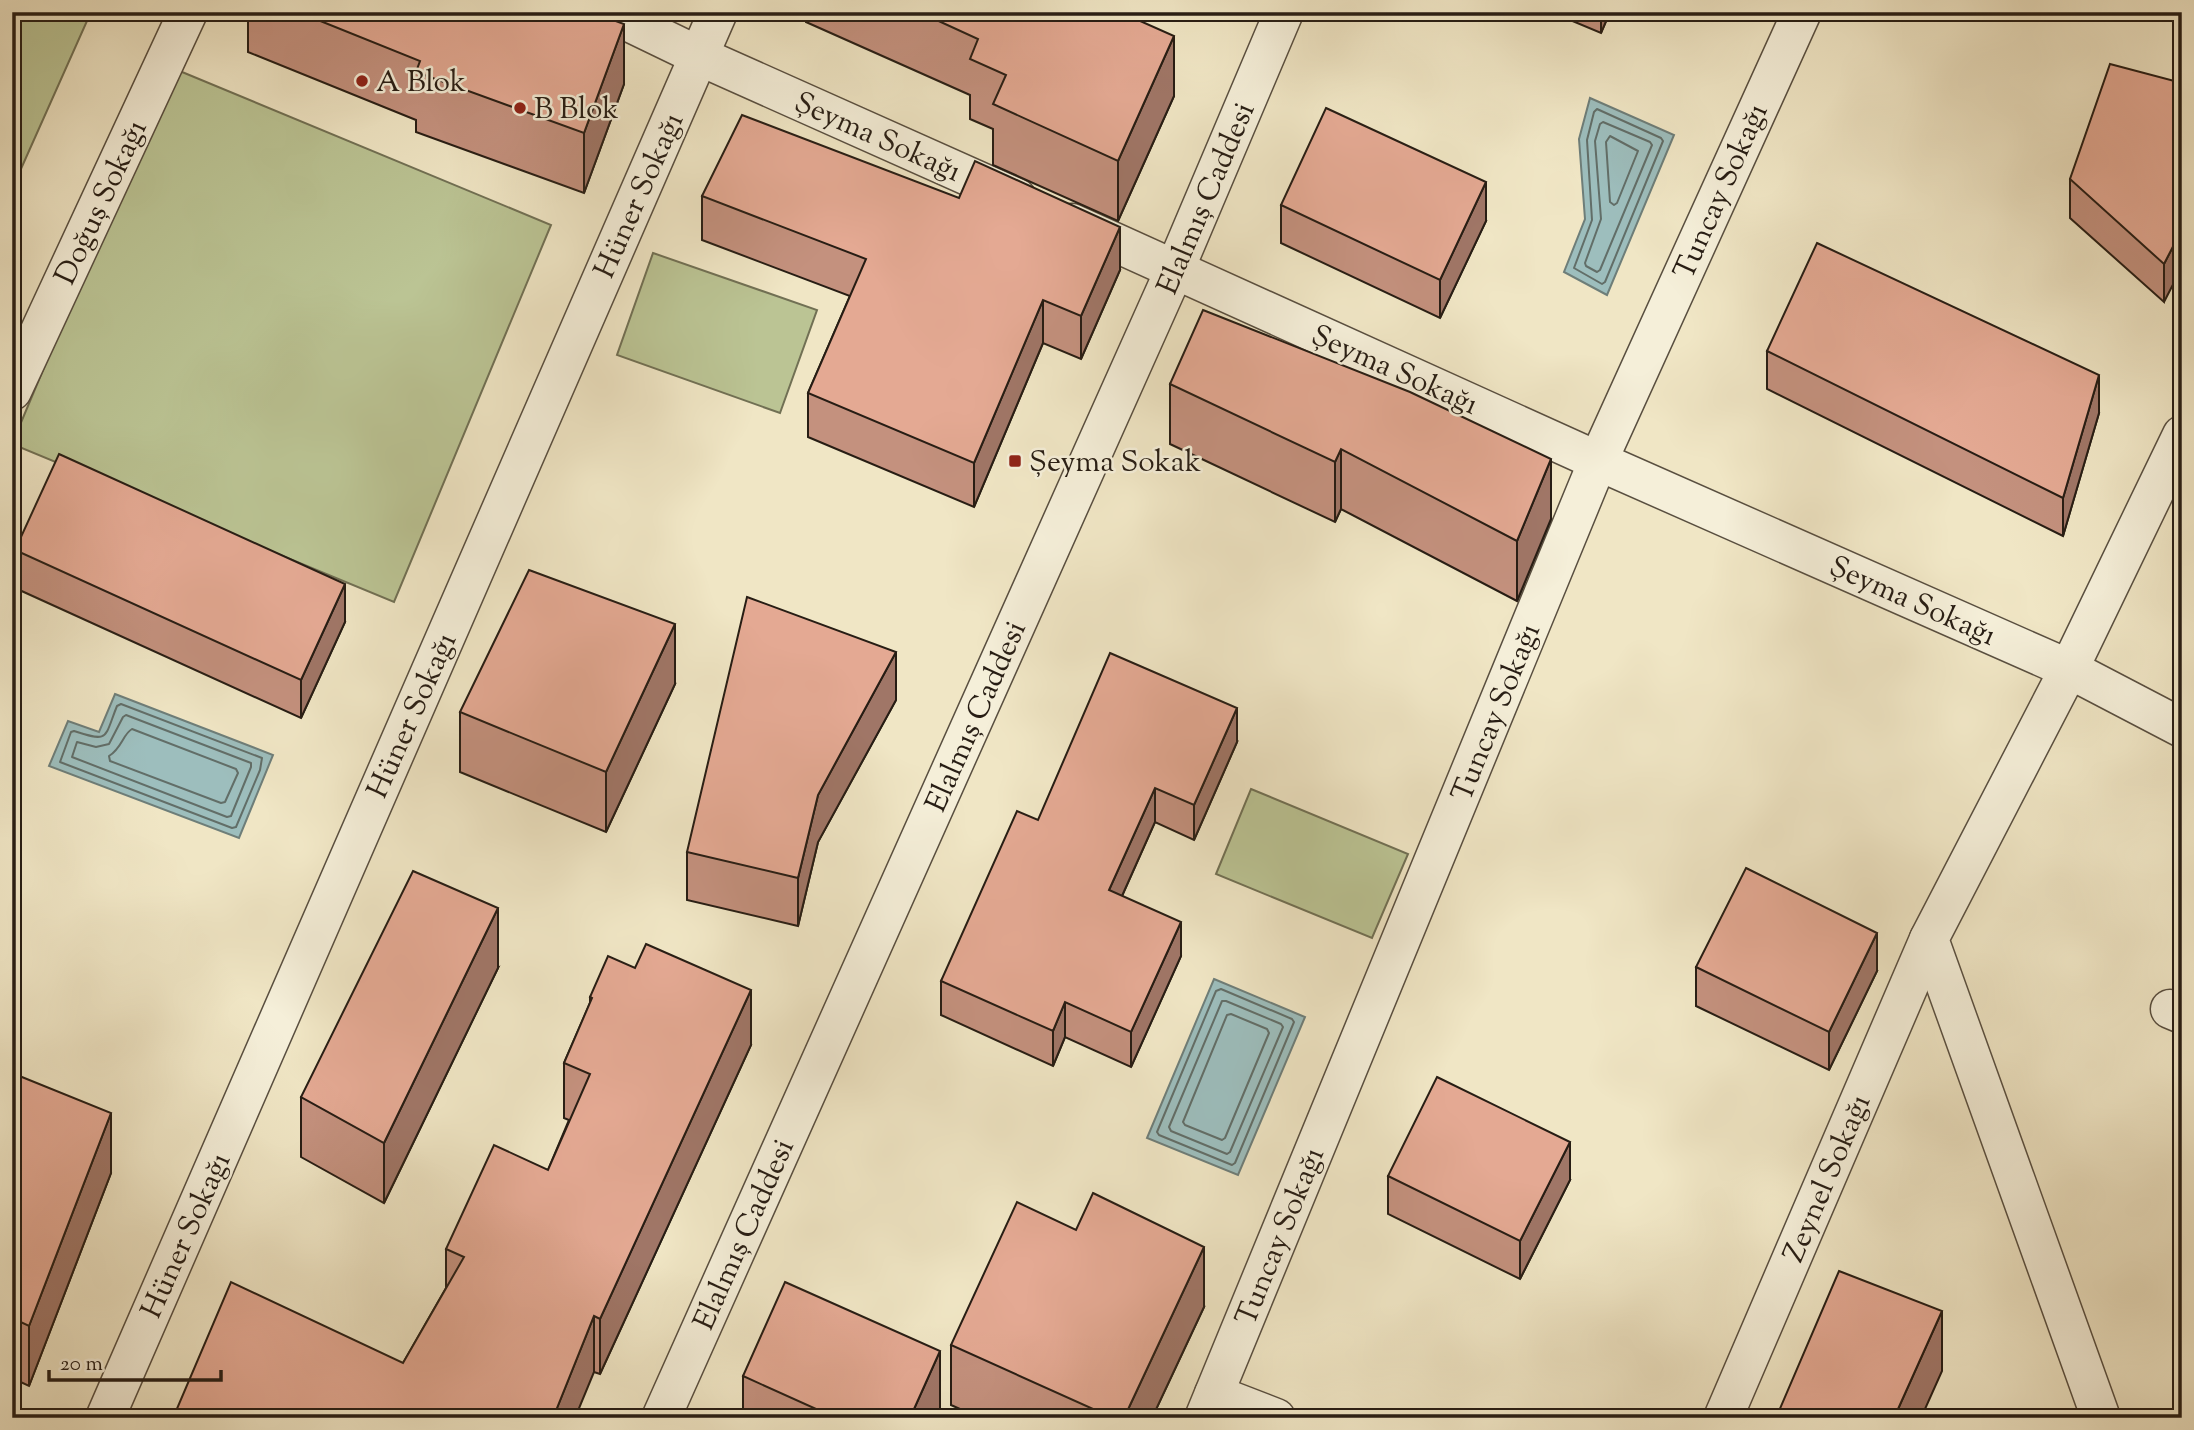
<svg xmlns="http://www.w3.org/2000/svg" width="2194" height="1430" font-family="'Sorts Mill Goudy',serif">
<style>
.green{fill:#bbc494;stroke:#717054;stroke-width:2}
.water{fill:#9dbebd;stroke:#6e7e79;stroke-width:2}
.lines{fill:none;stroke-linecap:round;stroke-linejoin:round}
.shore{stroke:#626e68;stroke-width:2}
.minor-casing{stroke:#594f40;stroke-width:41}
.tertiary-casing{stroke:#594f40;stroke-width:41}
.minor{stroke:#f5efd9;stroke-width:38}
.tertiary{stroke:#f5efd9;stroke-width:38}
.wall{fill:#c4917e;stroke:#271d14;stroke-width:2}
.shaded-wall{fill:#a07667;stroke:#271d14;stroke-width:2}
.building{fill:#e4a993;stroke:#271d14;stroke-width:2}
.poi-dot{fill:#8f2418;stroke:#f5efd9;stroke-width:2.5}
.labels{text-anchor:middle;stroke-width:5;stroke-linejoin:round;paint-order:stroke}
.poi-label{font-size:30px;fill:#271d14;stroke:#f5efd9;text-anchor:start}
.street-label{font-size:30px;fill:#271d14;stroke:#f5efd9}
</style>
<rect width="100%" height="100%" fill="#f0e6c5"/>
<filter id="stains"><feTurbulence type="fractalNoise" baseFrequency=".00286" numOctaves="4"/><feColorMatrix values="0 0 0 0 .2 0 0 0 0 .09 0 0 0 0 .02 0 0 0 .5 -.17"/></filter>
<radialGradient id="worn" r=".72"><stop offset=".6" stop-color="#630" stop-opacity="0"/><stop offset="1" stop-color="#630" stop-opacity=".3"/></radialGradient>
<g class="green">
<path d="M 12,12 L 91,12 L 12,189 Z"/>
<path d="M 170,67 L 551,225 L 394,602 L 12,444 Z"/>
<path d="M 653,253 L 817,310 L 780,413 L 617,355 Z"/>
<path d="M 1251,789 L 1408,854 L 1372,938 L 1216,874 Z"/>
</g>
<g class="water">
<path d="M 1590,98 L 1674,135 L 1607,295 L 1564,272 L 1585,219 L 1579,139 Z"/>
<path d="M 115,694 L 273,755 L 239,838 L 49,766 L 68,721 L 99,732 Z"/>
<path d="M 1214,979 L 1305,1017 L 1238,1175 L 1147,1138 Z"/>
</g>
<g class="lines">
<g class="shore">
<path d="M 1597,109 L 1661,138 L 1663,141 L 1605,282 L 1602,284 L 1574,268 L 1592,220 L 1587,140 L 1594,112 Z"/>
<path d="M 1603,122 L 1650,142 L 1652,145 L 1600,270 L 1597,272 L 1586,266 L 1585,263 L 1601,219 L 1595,141 L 1600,124 Z"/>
<path d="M 1610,136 L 1638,151 L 1617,203 L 1614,205 L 1610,202 L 1606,142 Z"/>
<path d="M 121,704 L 262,758 L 260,770 L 236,827 L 232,828 L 60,762 L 71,732 L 74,731 C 110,743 104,738 117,706 Z"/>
<path d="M 126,715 L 251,763 L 251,767 L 231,816 L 227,817 L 72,757 L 77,742 L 96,747 L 109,744 L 123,717 Z"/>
<path d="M 132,729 L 236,769 L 238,773 L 225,802 L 221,803 L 110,761 L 109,756 C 122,748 123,734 132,729 Z"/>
<path d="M 1221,989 L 1292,1019 L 1294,1022 L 1235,1163 L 1232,1165 L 1159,1135 L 1157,1132 L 1216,991 Z"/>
<path d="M 1222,1001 L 1226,1001 L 1281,1024 L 1283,1027 L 1230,1152 L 1227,1154 L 1171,1131 L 1169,1127 Z"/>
<path d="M 1227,1015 L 1231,1014 L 1267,1029 L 1269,1033 L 1225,1138 L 1222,1140 L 1185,1125 L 1183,1122 Z"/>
</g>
<g class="minor-casing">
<g id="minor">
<path d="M 608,12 L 699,56 L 1017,198"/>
<path d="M 1072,223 L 1598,461 L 2069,669 L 2182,728"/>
<path d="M 12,391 L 188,12"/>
<path d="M 2170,1009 L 2182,1014"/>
<path d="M 1214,1394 L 1276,1418"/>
<path d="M 105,1418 L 718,12"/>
<path d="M 1204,1418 L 1598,461 L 1802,12"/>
<path d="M 1723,1418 L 1929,939"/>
<path d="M 2101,1418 L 1929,939 L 2069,669 L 2182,435"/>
</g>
</g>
<g class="tertiary-casing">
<path id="tertiary" d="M 661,1418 L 1175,269 L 1284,12"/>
</g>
<use href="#minor" class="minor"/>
<use href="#tertiary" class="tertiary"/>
</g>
<g class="wall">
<path d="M 248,12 L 591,12 L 624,84 L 584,193 L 416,132 L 416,120 L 248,52 Z"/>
<path d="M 806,12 L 1120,12 L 1174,96 L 1118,221 L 993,165 L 993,129 L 970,119 L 970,95 L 806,22 Z"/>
<path d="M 1551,12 L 1610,12 L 1601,33 Z"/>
<path d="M 2182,83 L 2164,302 L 2070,218 L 2070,179 Z"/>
<path d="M 702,196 L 1120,270 L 1081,359 L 1043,343 L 974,507 L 808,437 L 808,393 L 850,296 L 702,240 Z"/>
<path d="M 1281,205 L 1486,221 L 1440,318 L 1281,243 Z"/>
<path d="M 1767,351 L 2099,413 L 2063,536 L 1767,389 Z"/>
<path d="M 1170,384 L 1551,519 L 1517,601 L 1341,509 L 1335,522 L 1170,444 Z"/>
<path d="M 15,550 L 345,622 L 301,718 L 15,588 Z"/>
<path d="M 675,684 L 606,832 L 460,772 L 460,712 Z"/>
<path d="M 896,700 L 818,842 L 798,926 L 687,900 L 687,852 Z"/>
<path d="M 1237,742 L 1194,840 L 1155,822 L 1122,896 L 1181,956 L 1131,1067 L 1065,1037 L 1053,1066 L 941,1015 L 941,981 L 1038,820 Z"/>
<path d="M 1696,967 L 1877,971 L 1829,1070 L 1696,1006 Z"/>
<path d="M 498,968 L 384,1203 L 301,1157 L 301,1097 Z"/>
<path d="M 590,997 L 751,1045 L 600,1374 L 594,1372 L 403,1363 L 446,1288 L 446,1249 L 548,1170 L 569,1120 L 564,1118 L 564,1063 L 590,1003 Z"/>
<path d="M 12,1073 L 111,1173 L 29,1386 L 12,1378 Z"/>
<path d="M 1388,1176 L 1570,1180 L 1520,1279 L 1388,1214 Z"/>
<path d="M 1204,1307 L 1152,1418 L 980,1418 L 951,1405 L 951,1345 Z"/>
<path d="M 743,1376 L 940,1411 L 937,1418 L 743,1418 Z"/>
</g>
<g class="shaded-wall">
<path d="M 1601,12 L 1610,12 L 1601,33 Z"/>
<path d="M 624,24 L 624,84 L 584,193 L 584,133 Z"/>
<path d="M 1174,36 L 1174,96 L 1118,221 L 1118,161 Z"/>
<path d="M 1486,182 L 1486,221 L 1440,318 L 1440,280 Z"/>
<path d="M 1120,227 L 1120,270 L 1081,359 L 1081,316 Z"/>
<path d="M 2182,229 L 2182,267 L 2164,302 L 2164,264 Z"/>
<path d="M 1043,300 L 1043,343 L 974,507 L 974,463 Z"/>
<path d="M 2099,375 L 2099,413 L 2063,536 L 2063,498 Z"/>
<path d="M 1341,449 L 1341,509 L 1335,522 L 1335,462 Z"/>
<path d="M 1551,459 L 1551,519 L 1517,601 L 1517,541 Z"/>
<path d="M 345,584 L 345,622 L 301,718 L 301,680 Z"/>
<path d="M 675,624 L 675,684 L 606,832 L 606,772 Z"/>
<path d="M 896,652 L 896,700 L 818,842 L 798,926 L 798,878 L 818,795 Z"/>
<path d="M 1237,708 L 1237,742 L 1194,840 L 1194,805 Z"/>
<path d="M 1155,788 L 1155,822 L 1109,925 L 1109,890 Z"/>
<path d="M 498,908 L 498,968 L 384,1203 L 384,1143 Z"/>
<path d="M 1181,922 L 1181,956 L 1131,1067 L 1131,1032 Z"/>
<path d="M 1877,933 L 1877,971 L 1829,1070 L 1829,1032 Z"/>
<path d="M 751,990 L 751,1045 L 600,1374 L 600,1319 Z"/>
<path d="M 1065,1002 L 1065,1037 L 1053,1066 L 1053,1031 Z"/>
<path d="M 111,1113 L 111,1173 L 29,1386 L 29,1326 Z"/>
<path d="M 1570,1142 L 1570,1180 L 1520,1279 L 1520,1241 Z"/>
<path d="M 1204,1247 L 1204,1307 L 1152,1418 L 1124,1418 Z"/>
<path d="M 1942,1311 L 1942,1371 L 1921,1418 L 1894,1418 Z"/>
<path d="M 594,1316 L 594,1372 L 575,1418 L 553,1418 Z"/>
<path d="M 940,1351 L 940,1411 L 937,1418 L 910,1418 Z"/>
</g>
<g class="building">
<path d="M 298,12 L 591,12 L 624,24 L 584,133 L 416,72 L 420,61 Z"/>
<path d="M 919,12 L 1120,12 L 1174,36 L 1118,161 L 993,104 L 1006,75 L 970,59 L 978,39 Z"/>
<path d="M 2110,64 L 2182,83 L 2182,229 L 2164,264 L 2070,179 Z"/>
<path d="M 1326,108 L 1486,182 L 1440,280 L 1281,205 Z"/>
<path d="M 742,115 L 959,198 L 975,161 L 1120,227 L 1081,316 L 1043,300 L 974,463 L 808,393 L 866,259 L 702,196 Z"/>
<path d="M 1817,243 L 2099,375 L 2063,498 L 1767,351 Z"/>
<path d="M 1203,310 L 1410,392 L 1551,459 L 1517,541 L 1341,449 L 1335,462 L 1170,384 Z"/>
<path d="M 59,454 L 345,584 L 301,680 L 15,550 Z"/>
<path d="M 529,570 L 675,624 L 606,772 L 460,712 Z"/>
<path d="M 747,597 L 896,652 L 818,795 L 798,878 L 687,852 Z"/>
<path d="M 1110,653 L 1237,708 L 1194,805 L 1155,788 L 1109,890 L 1181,922 L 1131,1032 L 1065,1002 L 1053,1031 L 941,981 L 1017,811 L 1038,820 Z"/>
<path d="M 1746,868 L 1877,933 L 1829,1032 L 1696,967 Z"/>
<path d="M 413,871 L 498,908 L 384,1143 L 301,1097 Z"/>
<path d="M 646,944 L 751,990 L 600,1319 L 594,1316 L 553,1418 L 173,1418 L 231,1282 L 403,1363 L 464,1257 L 446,1249 L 494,1145 L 548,1170 L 590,1074 L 564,1063 L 592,998 L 590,997 L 608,956 L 635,968 Z"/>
<path d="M 12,1073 L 111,1113 L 29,1326 L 12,1318 Z"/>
<path d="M 1437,1077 L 1570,1142 L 1520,1241 L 1388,1176 Z"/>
<path d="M 1093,1193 L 1204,1247 L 1124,1418 L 1113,1418 L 951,1345 L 1017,1202 L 1076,1230 Z"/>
<path d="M 1839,1271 L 1942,1311 L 1894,1418 L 1776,1418 Z"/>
<path d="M 785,1282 L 940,1351 L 910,1418 L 836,1418 L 743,1376 Z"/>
</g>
<g class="poi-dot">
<circle cx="362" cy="81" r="7"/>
<circle cx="520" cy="108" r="7"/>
<rect x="1008" y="454" width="14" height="14" rx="3.5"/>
</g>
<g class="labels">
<g class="poi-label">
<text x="376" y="91">A Blok</text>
<text x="534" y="118">B Blok</text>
<text x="1029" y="471">Şeyma Sokak</text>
</g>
<g class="street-label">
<text transform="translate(878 136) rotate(24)" y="10">Şeyma Sokağı</text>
<text transform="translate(1720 191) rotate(-66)" y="10">Tuncay Sokağı</text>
<text transform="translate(638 195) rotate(-66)" y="10">Hüner Sokağı</text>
<text transform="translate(1205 198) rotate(-67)" y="10">Elalmış Caddesi</text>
<text transform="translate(100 202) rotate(-65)" y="10">Doğuş Sokağı</text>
<text transform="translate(1395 369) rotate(24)" y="10">Şeyma Sokağı</text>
<text transform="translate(1913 600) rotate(24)" y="10">Şeyma Sokağı</text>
<text transform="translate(1495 712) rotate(-68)" y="10">Tuncay Sokağı</text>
<text transform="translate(411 715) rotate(-66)" y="10">Hüner Sokağı</text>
<text transform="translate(975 716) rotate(-66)" y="10">Elalmış Caddesi</text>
<text transform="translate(1826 1178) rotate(-67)" y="10">Zeynel Sokağı</text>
<text transform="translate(743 1234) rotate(-66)" y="10">Elalmış Caddesi</text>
<text transform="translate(185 1235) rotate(-66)" y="10">Hüner Sokağı</text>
<text transform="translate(1279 1236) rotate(-68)" y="10">Tuncay Sokağı</text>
</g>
</g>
<rect width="2194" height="1430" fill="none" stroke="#f0e6c5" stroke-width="42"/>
<rect x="14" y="14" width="2166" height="1402" fill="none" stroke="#271d14" stroke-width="3.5"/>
<rect x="21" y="21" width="2152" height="1388" fill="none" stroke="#271d14" stroke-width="2"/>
<path d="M49 1370v10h172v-10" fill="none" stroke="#271d14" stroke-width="3.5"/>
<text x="60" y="1370" font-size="21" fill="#271d14" stroke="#f5efd9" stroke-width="5" paint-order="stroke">20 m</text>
<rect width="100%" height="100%" filter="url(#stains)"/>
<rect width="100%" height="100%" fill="url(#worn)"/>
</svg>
